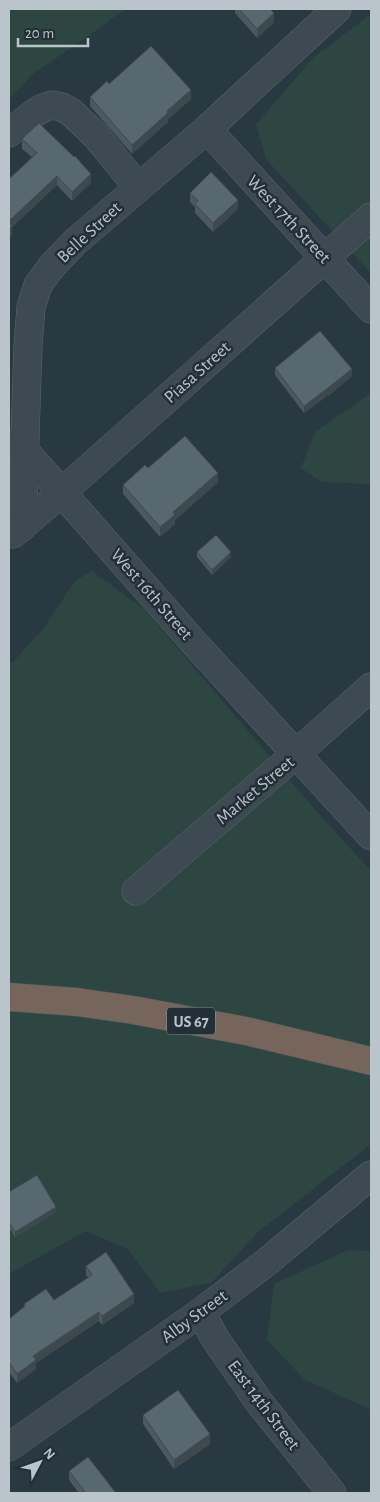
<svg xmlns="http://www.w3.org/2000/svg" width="380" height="1502" font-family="'Alegreya Sans',sans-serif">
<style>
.green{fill:#2e4641}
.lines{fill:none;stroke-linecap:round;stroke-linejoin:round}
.minor-casing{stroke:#5b686e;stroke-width:29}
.highway-casing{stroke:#48555b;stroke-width:29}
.minor{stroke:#3d4a51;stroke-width:28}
.highway{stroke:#76655b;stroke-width:28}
.wall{fill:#4c5960}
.shaded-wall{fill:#3e494e}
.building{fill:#586870;stroke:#3e494e}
.labels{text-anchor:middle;stroke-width:5;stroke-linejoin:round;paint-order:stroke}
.shield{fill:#222f36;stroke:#8c989e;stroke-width:1}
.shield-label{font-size:16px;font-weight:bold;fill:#bac5cb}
.street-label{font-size:18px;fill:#bac5cb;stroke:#222f36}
</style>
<rect width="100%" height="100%" fill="#293941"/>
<g class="green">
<path d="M 9,9 L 125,9 L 87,37 L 34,73 L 9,99 Z"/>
<path d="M 371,14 L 371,273 L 266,159 L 256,124 L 314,57 Z"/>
<path d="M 371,393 L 371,486 L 368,484 L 322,482 L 301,468 L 315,432 Z"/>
<path d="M 92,571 L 145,610 L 319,814 L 371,871 L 371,1144 L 258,1232 L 211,1283 L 160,1293 L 128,1249 L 86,1231 L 9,1274 L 9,664 L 13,662 L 43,629 L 74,582 Z"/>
<path d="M 348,1250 L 371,1251 L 371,1410 L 304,1379 L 267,1340 L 274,1284 Z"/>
</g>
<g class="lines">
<g class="minor-casing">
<g id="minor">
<path d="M 207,129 L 371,309"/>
<path d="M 9,133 L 33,114 L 43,108 L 52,105 L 62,107 L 72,113 L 96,136 L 138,187"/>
<path d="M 18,443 L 196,645 L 371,836"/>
<path d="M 22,527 L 28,346 L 31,307 L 38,285 L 52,266 L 75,242 L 207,129 L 337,9"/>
<path d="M 13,534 L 62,492 L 371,217"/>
<path d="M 136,891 L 296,754 L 371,687"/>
<path d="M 201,1312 L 214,1337 L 259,1402 L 332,1493"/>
<path d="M 9,1447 L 201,1312 L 268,1261 L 371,1175"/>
</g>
</g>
<g class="highway-casing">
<path id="highway" d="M 9,997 L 77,1002 L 133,1010 L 246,1031 L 371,1061"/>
</g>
<use href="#minor" class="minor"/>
<use href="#highway" class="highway"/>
</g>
<g class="wall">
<path d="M 235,9 L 270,9 L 274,22 L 257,38 L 235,13 Z"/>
<path d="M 109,84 L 191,99 L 168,119 L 168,122 L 132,154 L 90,106 L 90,97 Z"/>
<path d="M 22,139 L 91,183 L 72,201 L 57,185 L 12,227 L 12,235 L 9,238 L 9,179 L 32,157 L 22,149 Z"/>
<path d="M 190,193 L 238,209 L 213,232 L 195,213 L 195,207 L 190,202 Z"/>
<path d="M 275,368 L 352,376 L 328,396 L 328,395 L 304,413 L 275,375 Z"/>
<path d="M 148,468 L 218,482 L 175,520 L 175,524 L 160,537 L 123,494 L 123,485 Z"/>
<path d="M 197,552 L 231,557 L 212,575 L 197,557 Z"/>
<path d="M 9,1192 L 56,1212 L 15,1237 L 9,1227 Z"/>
<path d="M 86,1266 L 134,1303 L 102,1325 L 99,1321 L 36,1363 L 36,1369 L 17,1383 L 9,1372 L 9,1319 L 24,1308 L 24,1304 L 54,1300 L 88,1278 L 86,1275 Z"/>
<path d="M 143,1415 L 210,1444 L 174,1469 L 143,1424 Z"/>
<path d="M 69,1471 L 116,1493 L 79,1493 L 69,1480 Z"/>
</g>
<g class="shaded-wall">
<path d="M 274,13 L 274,22 L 257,38 L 257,29 Z"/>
<path d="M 191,90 L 191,99 L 168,119 L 168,122 L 132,154 L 132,145 L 167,111 Z"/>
<path d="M 91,174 L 91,183 L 72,201 L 72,192 Z"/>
<path d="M 57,176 L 57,185 L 12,227 L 12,235 L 9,238 L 9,221 Z"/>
<path d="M 238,200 L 238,209 L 213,232 L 213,223 Z"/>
<path d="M 352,369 L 352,376 L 328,396 L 328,388 Z"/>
<path d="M 328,388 L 328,395 L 304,413 L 304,406 Z"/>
<path d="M 218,473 L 218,482 L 175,520 L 175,524 L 160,537 L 160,527 L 173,512 Z"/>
<path d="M 231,552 L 231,557 L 212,575 L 212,570 Z"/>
<path d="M 56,1207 L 56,1212 L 15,1237 L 15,1232 Z"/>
<path d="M 134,1294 L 134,1303 L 102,1325 L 102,1316 Z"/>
<path d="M 99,1312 L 99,1321 L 36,1363 L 36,1369 L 17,1383 L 17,1374 L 33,1356 Z"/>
<path d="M 210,1434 L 210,1444 L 174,1469 L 174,1460 Z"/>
</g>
<g class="building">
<path d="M 239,9 L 270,9 L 274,13 L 257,29 Z"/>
<path d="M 151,46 L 191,90 L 167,111 L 168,113 L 132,145 L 90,97 L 107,81 L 109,84 Z"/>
<path d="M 39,123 L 74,157 L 75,156 L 91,174 L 72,192 L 57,176 L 9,221 L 9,179 L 37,153 L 22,139 Z"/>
<path d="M 211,172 L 238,200 L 213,223 L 195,204 L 198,201 L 190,193 Z"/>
<path d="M 9,223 L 12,226 L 9,229 Z"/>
<path d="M 320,331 L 352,369 L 328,388 L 304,406 L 275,368 Z"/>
<path d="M 185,436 L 218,473 L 173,512 L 175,515 L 160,527 L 123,485 L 145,465 L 148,468 Z"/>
<path d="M 216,535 L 231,552 L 212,570 L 197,552 Z"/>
<path d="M 37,1175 L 56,1207 L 15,1232 L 9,1222 L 9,1192 Z"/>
<path d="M 106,1252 L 134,1294 L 102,1316 L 99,1312 L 33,1356 L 36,1360 L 17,1374 L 9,1362 L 9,1319 L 25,1306 L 24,1304 L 46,1289 L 54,1300 L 92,1275 L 86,1266 Z"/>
<path d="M 178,1390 L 210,1434 L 174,1460 L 143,1415 Z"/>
<path d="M 88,1457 L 116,1493 L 86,1493 L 69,1471 Z"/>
</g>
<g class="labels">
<rect class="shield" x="167" y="1007.5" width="48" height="27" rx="4"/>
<g class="shield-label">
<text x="191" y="1027">US 67</text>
</g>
<g class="street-label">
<text transform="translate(289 219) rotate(47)" y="6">West 17th Street</text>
<text transform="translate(89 232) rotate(-43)" y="6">Belle Street</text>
<text transform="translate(197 372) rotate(-42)" y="6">Piasa Street</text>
<text transform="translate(152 594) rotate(49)" y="6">West 16th Street</text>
<text transform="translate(255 790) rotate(-40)" y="6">Market Street</text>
<text transform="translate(194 1316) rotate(-36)" y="6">Alby Street</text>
<text transform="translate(264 1405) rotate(53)" y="6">East 14th Street</text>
</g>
</g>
<rect width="380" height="1502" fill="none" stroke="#bac5cb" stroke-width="20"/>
<g transform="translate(40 1462) rotate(49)" stroke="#222f36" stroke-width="4" paint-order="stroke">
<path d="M0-4L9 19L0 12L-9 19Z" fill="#bac5cb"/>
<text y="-8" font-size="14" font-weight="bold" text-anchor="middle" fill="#bac5cb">N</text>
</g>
<path d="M18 38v8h70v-8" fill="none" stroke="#bac5cb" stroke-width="2.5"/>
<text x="25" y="38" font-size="15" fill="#bac5cb" stroke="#222f36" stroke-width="4" paint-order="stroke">20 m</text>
</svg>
